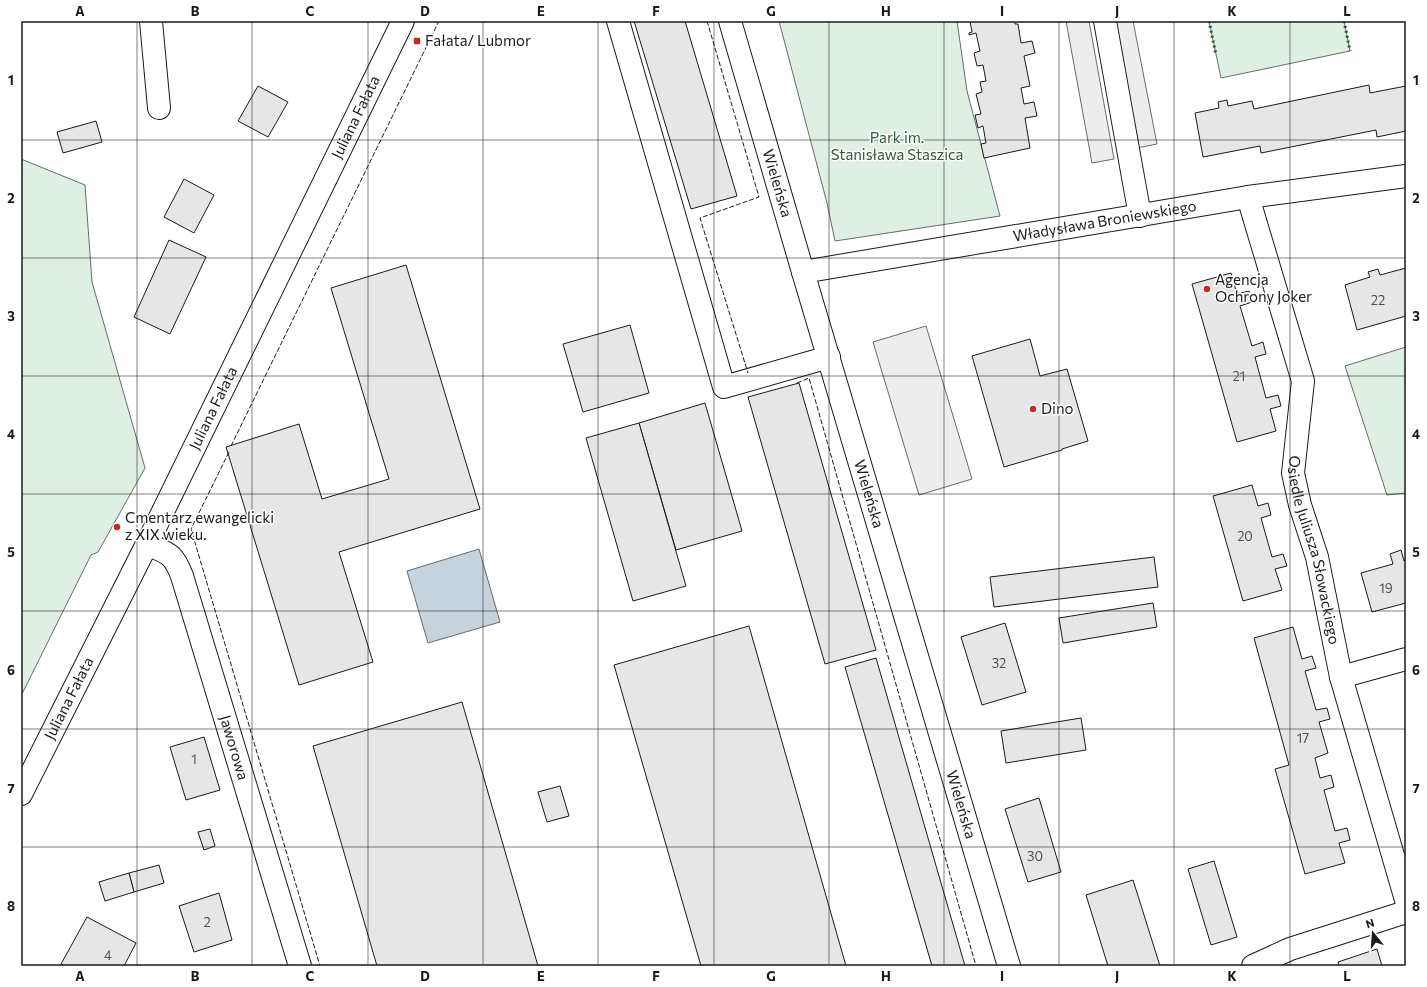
<svg xmlns="http://www.w3.org/2000/svg" width="1427" height="987" font-family="Commissioner,sans-serif">
<style>
.green{fill:#e0efe3;stroke:#6a6a6a}
.parking{fill:#ededed;stroke:#6a6a6a}
.water{fill:#c6d2dc;stroke:#6a6a6a}
.building{fill:#e6e6e6;stroke:#1a1a1a}
.lines{fill:none;stroke-linecap:round;stroke-linejoin:round}
.minor-casing{stroke:#1a1a1a;stroke-width:24}
.major-casing{stroke:#1a1a1a;stroke-width:24}
.minor{stroke:#fff;stroke-width:22}
.major{stroke:#fff;stroke-width:22}
.hedge{stroke:#2b5a34;stroke-width:3;stroke-dasharray:2 3;stroke-linecap:butt}
.fence{stroke:#1a1a1a;stroke-width:1;stroke-dasharray:5 2;stroke-linecap:butt}
.grid{fill:none;stroke:#1a1a1a;stroke-width:1;stroke-opacity:0.55}
.poi-dot{fill:#c62828;stroke:#fff;stroke-width:1.5}
.labels{text-anchor:middle;stroke-width:3;stroke-linejoin:round;paint-order:stroke}
.number-label{font-size:13px;fill:#4d4d4d}
.poi-label{font-size:15px;fill:#1a1a1a;stroke:#fff;text-anchor:start}
.street-label{font-size:15px;fill:#1a1a1a;stroke:#fff}
.park-label{font-size:15px;fill:#2b5a34;stroke:#fff}
.neatline{fill:none;stroke:#1a1a1a;stroke-width:1.5}
.grid-label{font-size:13px;text-anchor:middle;font-weight:bold;fill:#1a1a1a}
</style>
<rect width="100%" height="100%" fill="#fff"/>
<g class="green">
<path d="M 779,21 L 957,21 L 967,91 L 1000,216 L 835,241 L 827,203 Z"/>
<path d="M 1209,21 L 1344,21 L 1350,51 L 1221,78 Z"/>
<path d="M 21,159 L 85,185 L 92,282 L 145,468 L 98,552 L 91,555 L 21,696 Z"/>
<path d="M 1406,347 L 1406,493 L 1387,495 L 1345,366 Z"/>
</g>
<g class="parking">
<path d="M 1066,21 L 1089,21 L 1114,159 L 1092,163 Z"/>
<path d="M 1113,21 L 1133,21 L 1157,144 L 1137,148 Z"/>
<path d="M 926,326 L 972,479 L 919,495 L 873,342 Z"/>
</g>
<path class="water" d="M 479,549 L 500,622 L 428,643 L 407,571 Z"/>
<g class="building">
<path d="M 634,21 L 685,21 L 737,196 L 691,209 Z"/>
<path d="M 970,21 L 1015,21 L 1015,24 L 1018,24 L 1021,43 L 1032,41 L 1035,53 L 1024,56 L 1030,86 L 1021,88 L 1024,104 L 1034,102 L 1037,116 L 1025,118 L 1030,148 L 984,158 L 981,144 L 986,143 L 983,126 L 978,128 L 975,115 L 981,114 L 976,94 L 982,92 L 980,82 L 986,81 L 983,65 L 977,66 L 974,53 L 980,51 L 976,33 L 969,35 L 969,33 L 972,32 Z"/>
<path d="M 1369,85 L 1370,93 L 1406,86 L 1406,131 L 1377,137 L 1376,130 L 1261,153 L 1260,146 L 1203,157 L 1195,113 L 1219,108 L 1218,102 L 1227,100 L 1228,106 L 1252,101 L 1254,109 Z"/>
<path d="M 258,86 L 288,102 L 268,137 L 238,121 Z"/>
<path d="M 96,121 L 102,142 L 63,153 L 57,132 Z"/>
<path d="M 184,179 L 214,195 L 194,233 L 164,217 Z"/>
<path d="M 169,240 L 206,257 L 170,334 L 134,317 Z"/>
<path d="M 406,265 L 480,509 L 339,552 L 373,662 L 299,685 L 226,447 L 299,424 L 322,499 L 389,479 L 331,288 Z"/>
<path d="M 1406,268 L 1406,316 L 1357,330 L 1345,285 L 1370,277 L 1368,272 L 1378,269 L 1380,275 Z"/>
<path d="M 1231,273 L 1237,294 L 1249,291 L 1252,302 L 1240,306 L 1252,346 L 1263,342 L 1266,354 L 1255,357 L 1266,398 L 1278,395 L 1281,406 L 1270,409 L 1276,431 L 1237,442 L 1192,284 Z"/>
<path d="M 630,325 L 649,393 L 583,412 L 563,344 Z"/>
<path d="M 1030,339 L 1040,376 L 1067,369 L 1088,441 L 1062,449 L 1062,450 L 1004,467 L 972,356 Z"/>
<path d="M 799,383 L 876,650 L 825,664 L 748,397 Z"/>
<path d="M 705,403 L 742,531 L 676,550 L 639,423 Z"/>
<path d="M 639,423 L 686,586 L 633,601 L 586,438 Z"/>
<path d="M 1252,485 L 1258,506 L 1268,503 L 1271,515 L 1261,518 L 1272,557 L 1283,554 L 1287,566 L 1275,569 L 1282,590 L 1243,601 L 1213,496 Z"/>
<path d="M 1401,550 L 1404,561 L 1406,560 L 1406,603 L 1372,612 L 1361,573 L 1393,564 L 1390,554 Z"/>
<path d="M 1154,557 L 1158,587 L 994,607 L 990,577 Z"/>
<path d="M 1153,603 L 1157,627 L 1063,643 L 1059,618 Z"/>
<path d="M 1005,623 L 1026,692 L 982,705 L 961,637 Z"/>
<path d="M 749,626 L 846,966 L 701,966 L 614,665 Z"/>
<path d="M 1293,627 L 1302,659 L 1312,656 L 1316,668 L 1305,671 L 1316,710 L 1327,708 L 1330,719 L 1319,722 L 1328,753 L 1315,758 L 1320,778 L 1331,775 L 1334,787 L 1324,790 L 1335,831 L 1347,828 L 1350,840 L 1339,843 L 1345,863 L 1305,874 L 1275,769 L 1289,765 L 1254,638 Z"/>
<path d="M 876,658 L 965,966 L 932,966 L 845,667 Z"/>
<path d="M 462,702 L 538,966 L 377,966 L 313,746 Z"/>
<path d="M 1081,718 L 1086,750 L 1006,763 L 1001,731 Z"/>
<path d="M 204,737 L 220,790 L 186,800 L 170,747 Z"/>
<path d="M 560,786 L 569,816 L 547,822 L 538,792 Z"/>
<path d="M 1039,798 L 1061,872 L 1028,882 L 1005,809 Z"/>
<path d="M 210,829 L 215,846 L 204,850 L 198,832 Z"/>
<path d="M 1214,861 L 1237,937 L 1211,945 L 1188,869 Z"/>
<path d="M 159,865 L 164,883 L 134,892 L 129,873 Z"/>
<path d="M 129,873 L 134,892 L 105,901 L 99,882 Z"/>
<path d="M 1133,880 L 1160,966 L 1108,966 L 1086,895 Z"/>
<path d="M 219,893 L 232,940 L 194,952 L 179,906 Z"/>
<path d="M 87,917 L 136,943 L 124,966 L 65,966 L 61,964 Z"/>
<path d="M 1377,949 L 1382,966 L 1339,966 L 1338,962 Z"/>
</g>
<g class="lines">
<g class="minor-casing">
<g id="minor">
<path d="M 151,21 L 159,108"/>
<path d="M 618,21 L 724,387 L 829,357"/>
<path id="s1" d="M 730,21 L 803,272 L 1009,966"/>
<path d="M 1105,21 L 1140,216"/>
<path id="s2" d="M 1248,197 L 1303,381 L 1293,473 L 1300,505 L 1317,557 L 1341,677 L 1406,900"/>
<path id="s3" d="M 803,272 L 1248,197 L 1406,176"/>
<path id="s4" d="M 147,544 C 169,554 173,553 182,576 L 300,966"/>
<path d="M 1341,677 L 1406,659"/>
<path d="M 1253,966 L 1290,949 L 1406,912"/>
</g>
</g>
<g class="major-casing">
<g id="major">
<path id="s5" d="M 21,794 L 147,544 L 403,21"/>
</g>
</g>
<use href="#minor" class="minor"/>
<use href="#major" class="major"/>
<g class="hedge">
<path d="M 1209,21 L 1216,55"/>
<path d="M 1344,21 L 1350,51"/>
</g>
<g class="fence">
<path d="M 707,21 L 759,197 L 700,218 L 748,373"/>
<path d="M 797,383 L 809,378 L 976,966"/>
<path d="M 231,446 L 439,21"/>
<path d="M 229,452 L 191,529 L 320,966"/>
</g>
</g>
<path class="grid" d="M 137,21 L 137,966M 252,21 L 252,966M 368,21 L 368,966M 483,21 L 483,966M 598,21 L 598,966M 714,21 L 714,966M 829,21 L 829,966M 944,21 L 944,966M 1059,21 L 1059,966M 1174,21 L 1174,966M 1290,21 L 1290,966M 21,140 L 1406,140M 21,258 L 1406,258M 21,376 L 1406,376M 21,494 L 1406,494M 21,611 L 1406,611M 21,729 L 1406,729M 21,847 L 1406,847"/>
<g class="poi-dot">
<rect x="413" y="37" width="8" height="8" rx="2"/>
<circle cx="1207" cy="289" r="4"/>
<circle cx="1033" cy="409" r="4"/>
<circle cx="117" cy="527" r="4"/>
</g>
<g class="labels">
<g class="number-label">
<text x="1378" y="305">22</text>
<text x="1239" y="381">21</text>
<text x="1245" y="541">20</text>
<text x="1386" y="593">19</text>
<text x="999" y="668">32</text>
<text x="1303" y="743">17</text>
<text x="194" y="764">1</text>
<text x="1035" y="861">30</text>
<text x="207" y="927">2</text>
<text x="108" y="960">4</text>
</g>
<g class="poi-label">
<text x="425" y="46">Fałata/ Lubmor</text>
<text x="1215" y="285">Agencja<tspan x="1215" dy="17">Ochrony Joker</tspan></text>
<text x="1041" y="414">Dino</text>
<text x="125" y="523">Cmentarz ewangelicki<tspan x="125" dy="17">z XIX wieku.</tspan></text>
</g>
<g class="street-label">
<text dy="5" stroke="none"><textPath href="#s5" startOffset="755">Juliana Fałata</textPath></text>
<text dy="5" stroke="none"><textPath href="#s1" startOffset="169">Wieleńska</textPath></text>
<text dy="5" stroke="none"><textPath href="#s3" startOffset="306">Władysława Broniewskiego</textPath></text>
<text dy="5" stroke="none"><textPath href="#s5" startOffset="431">Juliana Fałata</textPath></text>
<text dy="5" stroke="none"><textPath href="#s1" startOffset="493">Wieleńska</textPath></text>
<text dy="5" stroke="none"><textPath href="#s2" startOffset="364">Osiedle Juliusza Słowackiego</textPath></text>
<text dy="5" stroke="none"><textPath href="#s5" startOffset="107">Juliana Fałata</textPath></text>
<text dy="5" stroke="none"><textPath href="#s4" startOffset="229">Jaworowa</textPath></text>
<text dy="5" stroke="none"><textPath href="#s1" startOffset="817">Wieleńska</textPath></text>
</g>
<g class="park-label">
<text x="897" y="143">Park im.<tspan x="897" dy="17">Stanisława Staszica</tspan></text>
</g>
</g>
<rect width="1427" height="987" fill="none" stroke="#ffffff" stroke-width="44"/>
<g transform="translate(1373 933) rotate(343)" stroke="#ffffff" stroke-width="3" paint-order="stroke">
<path d="M0-3L7 15L0 10L-7 15Z" fill="#1a1a1a"/>
<text y="-6" font-size="11" font-weight="bold" text-anchor="middle" fill="#1a1a1a">N</text>
</g>
<rect x="22" y="22" width="1383" height="943" class="neatline"/>
<g class="grid-label">
<text x="80" y="16">A</text>
<text x="195" y="16">B</text>
<text x="310" y="16">C</text>
<text x="425" y="16">D</text>
<text x="541" y="16">E</text>
<text x="656" y="16">F</text>
<text x="771" y="16">G</text>
<text x="886" y="16">H</text>
<text x="1002" y="16">I</text>
<text x="1117" y="16">J</text>
<text x="1232" y="16">K</text>
<text x="1347" y="16">L</text>
<text x="11" y="85">1</text>
<text x="1416" y="85">1</text>
<text x="11" y="203">2</text>
<text x="1416" y="203">2</text>
<text x="11" y="321">3</text>
<text x="1416" y="321">3</text>
<text x="11" y="439">4</text>
<text x="1416" y="439">4</text>
<text x="11" y="557">5</text>
<text x="1416" y="557">5</text>
<text x="11" y="675">6</text>
<text x="1416" y="675">6</text>
<text x="11" y="793">7</text>
<text x="1416" y="793">7</text>
<text x="11" y="911">8</text>
<text x="1416" y="911">8</text>
<text x="80" y="981">A</text>
<text x="195" y="981">B</text>
<text x="310" y="981">C</text>
<text x="425" y="981">D</text>
<text x="541" y="981">E</text>
<text x="656" y="981">F</text>
<text x="771" y="981">G</text>
<text x="886" y="981">H</text>
<text x="1002" y="981">I</text>
<text x="1117" y="981">J</text>
<text x="1232" y="981">K</text>
<text x="1347" y="981">L</text>
</g>
</svg>
